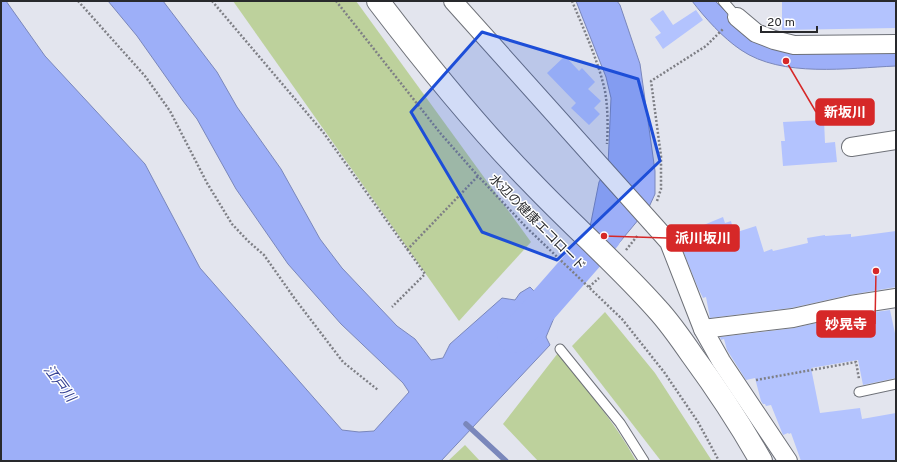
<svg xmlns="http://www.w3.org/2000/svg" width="897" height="462" font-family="Overpass,'Noto Sans JP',sans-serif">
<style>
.green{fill:#bdd19c}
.water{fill:#9daff8;stroke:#7a87bb}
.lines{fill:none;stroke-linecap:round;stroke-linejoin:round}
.stream{stroke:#7a87bb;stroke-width:5.5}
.river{stroke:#9daff8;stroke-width:34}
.building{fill:#b3c3fe}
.lane-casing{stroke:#6e7178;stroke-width:11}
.street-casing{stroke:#6e7178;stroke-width:20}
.secondary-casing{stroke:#6e7178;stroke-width:24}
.path{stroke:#7e7f85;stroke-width:2.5;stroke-dasharray:2 2;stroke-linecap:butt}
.lane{stroke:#fff;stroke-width:9}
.street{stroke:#fff;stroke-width:18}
.secondary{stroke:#fff;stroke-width:22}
.marked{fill:#1d4ed8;fill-opacity:0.2;stroke:#1d4ed8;stroke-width:3;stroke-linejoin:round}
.labels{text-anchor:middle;stroke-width:3;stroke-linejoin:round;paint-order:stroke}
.street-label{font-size:13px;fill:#28292c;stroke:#fff}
.water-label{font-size:14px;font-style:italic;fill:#344093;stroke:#fff}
.leader{fill:none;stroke:#d62828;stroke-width:1.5}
.callout-dot{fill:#d62828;stroke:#fff;stroke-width:1.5}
.callout{fill:#d62828;stroke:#d62828;stroke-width:1.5}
.callout-label{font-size:14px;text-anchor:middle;font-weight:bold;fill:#fff}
</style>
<rect width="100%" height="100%" fill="#e3e5ee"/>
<g class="green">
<path d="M 233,1 L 356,1 L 531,242 L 459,321 Z"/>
<path d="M 605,312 L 655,373 L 712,461 L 661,461 L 572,346 Z"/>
<path d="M 558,353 C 585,388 615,422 636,461 L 538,461 L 503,424 Z"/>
<path d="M 465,445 L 480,461 L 448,461 Z"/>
</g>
<g class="water">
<path d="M 1,1 L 6,1 L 45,56 L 145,164 L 200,268 L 342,430 L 359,432 L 374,431 L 409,392 L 403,383 L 341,324 L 288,264 L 236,189 L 197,119 L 183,101 L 137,36 L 108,1 L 163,1 L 217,72 L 237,107 L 281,169 L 320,239 L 342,268 L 397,326 L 415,339 L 431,360 L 443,358 L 450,344 L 502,298 L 515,300 L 520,293 L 530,287 L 556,313 L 546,337 L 550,345 L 441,461 L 1,461 Z"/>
<path d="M 576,1 L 617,1 L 620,5 L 640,64 L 655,171 L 655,194 L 649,207 L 614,249 L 590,227 L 599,182 L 608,166 L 611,98 L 606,77 Z"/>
<path d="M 692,1 L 715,1 L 743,29 L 896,49 L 896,66 C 848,68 782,78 741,50 C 723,38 705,18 692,1 Z"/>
</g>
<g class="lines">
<path class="stream" d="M 466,424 L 506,461"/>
<path class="river" d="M 514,336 L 526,325 L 604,236 L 615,217"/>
</g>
<g class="building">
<path d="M 782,1 L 896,1 L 896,28 L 782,30 Z"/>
<path d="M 663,10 L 673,25 L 696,10 L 703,20 L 663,49 L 655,37 L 661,33 L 650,19 Z"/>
<path d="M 565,56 L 579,71 L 582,68 L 595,82 L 588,89 L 601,101 L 594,108 L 600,114 L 589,125 L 571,108 L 576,103 L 547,73 Z"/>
<path d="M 824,120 L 825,143 L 835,142 L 837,162 L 783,166 L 781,141 L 785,141 L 783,122 Z"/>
<path d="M 723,217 L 725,223 L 731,221 L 734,233 L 756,226 L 764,252 L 772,249 L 773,251 L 808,243 L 807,238 L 825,235 L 825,236 L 851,234 L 851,237 L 896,231 L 896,287 L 849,295 L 791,308 L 710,318 L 706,297 L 703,298 L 698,288 L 677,236 Z"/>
<path d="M 890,310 L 896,338 L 896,378 L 863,385 L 858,360 L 811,368 L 820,413 L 860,408 L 862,419 L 896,413 L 896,461 L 801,461 L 791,433 L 789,434 L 788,433 L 783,435 L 771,405 L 766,406 L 765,404 L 763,404 L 761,401 L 755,378 L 746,380 L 727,350 L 724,339 L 721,340 L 720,337 L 794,328 L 853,315 Z"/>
</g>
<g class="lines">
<g class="lane-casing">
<g id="lane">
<path d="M 723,1 L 737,17"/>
<path d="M 560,349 L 620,423 L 644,461"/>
<path d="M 859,392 L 896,384"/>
</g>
</g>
<g class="street-casing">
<g id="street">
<path d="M 453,1 L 669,242 L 703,329 L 721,361 L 788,461"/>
<path d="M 737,17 L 756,33 L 774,40 L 794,45 L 896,44"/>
<path d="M 851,147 L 896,140"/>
<path d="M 703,329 L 793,318 L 851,305 L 896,298"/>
</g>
</g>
<g class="secondary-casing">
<path id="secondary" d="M 378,1 C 426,64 476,126 532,183 C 573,226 618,265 657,309 C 670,323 681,339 692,355 C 717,389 740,424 761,461"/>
</g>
<g class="path">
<path d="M 78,1 L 145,76 L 170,111 L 207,183 L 232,224 L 248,241 L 264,255 L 295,299 L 343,362 L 378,390"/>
<path d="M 212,1 L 323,132 L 425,274 L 392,307"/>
<path d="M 336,1 L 441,134 L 478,176 L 527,228 L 622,319 L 664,372 L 698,422 L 719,461"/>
<path d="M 572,1 C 584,30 598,60 605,91 C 608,109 608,127 607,144"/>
<path d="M 657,201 L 661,189 L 661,156 L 651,81 L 706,46 L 724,28"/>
<path d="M 407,250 L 478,176"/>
<path d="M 626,250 L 638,235"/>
<path d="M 589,287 L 599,278"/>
<path d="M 756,380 L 856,362 L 859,379"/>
</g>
<use href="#lane" class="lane"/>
<use href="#street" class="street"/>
<use href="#secondary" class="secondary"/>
</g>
<path class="marked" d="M 482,32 L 638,79 L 660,161 L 557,260 L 482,232 L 411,112 Z"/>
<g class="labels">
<g class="street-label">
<text transform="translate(538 222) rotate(45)" y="5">水辺の健康エコロード</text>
</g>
<g class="water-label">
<text transform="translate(60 383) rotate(53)" y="5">江戸川</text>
</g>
</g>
<path class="leader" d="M786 61L816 112M604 236L667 238M876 271L875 324"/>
<g class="callout-dot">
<circle cx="786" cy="61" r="4"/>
<circle cx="604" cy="236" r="4"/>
<circle cx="876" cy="271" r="4"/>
</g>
<g class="callout">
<rect x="816" y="99" width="58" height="26" rx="4"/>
<rect x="667" y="225" width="72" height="26" rx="4"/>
<rect x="817" y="311" width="58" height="26" rx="4"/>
</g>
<g class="callout-label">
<text x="845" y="117">新坂川</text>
<text x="703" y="243">派川坂川</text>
<text x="846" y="329">妙晃寺</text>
</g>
<rect width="897" height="462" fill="none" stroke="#28292c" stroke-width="4"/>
<path d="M761 26v6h56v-6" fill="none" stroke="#28292c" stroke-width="2"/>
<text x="767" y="26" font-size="12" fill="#28292c" stroke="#ffffff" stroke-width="3" paint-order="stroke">20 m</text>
</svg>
